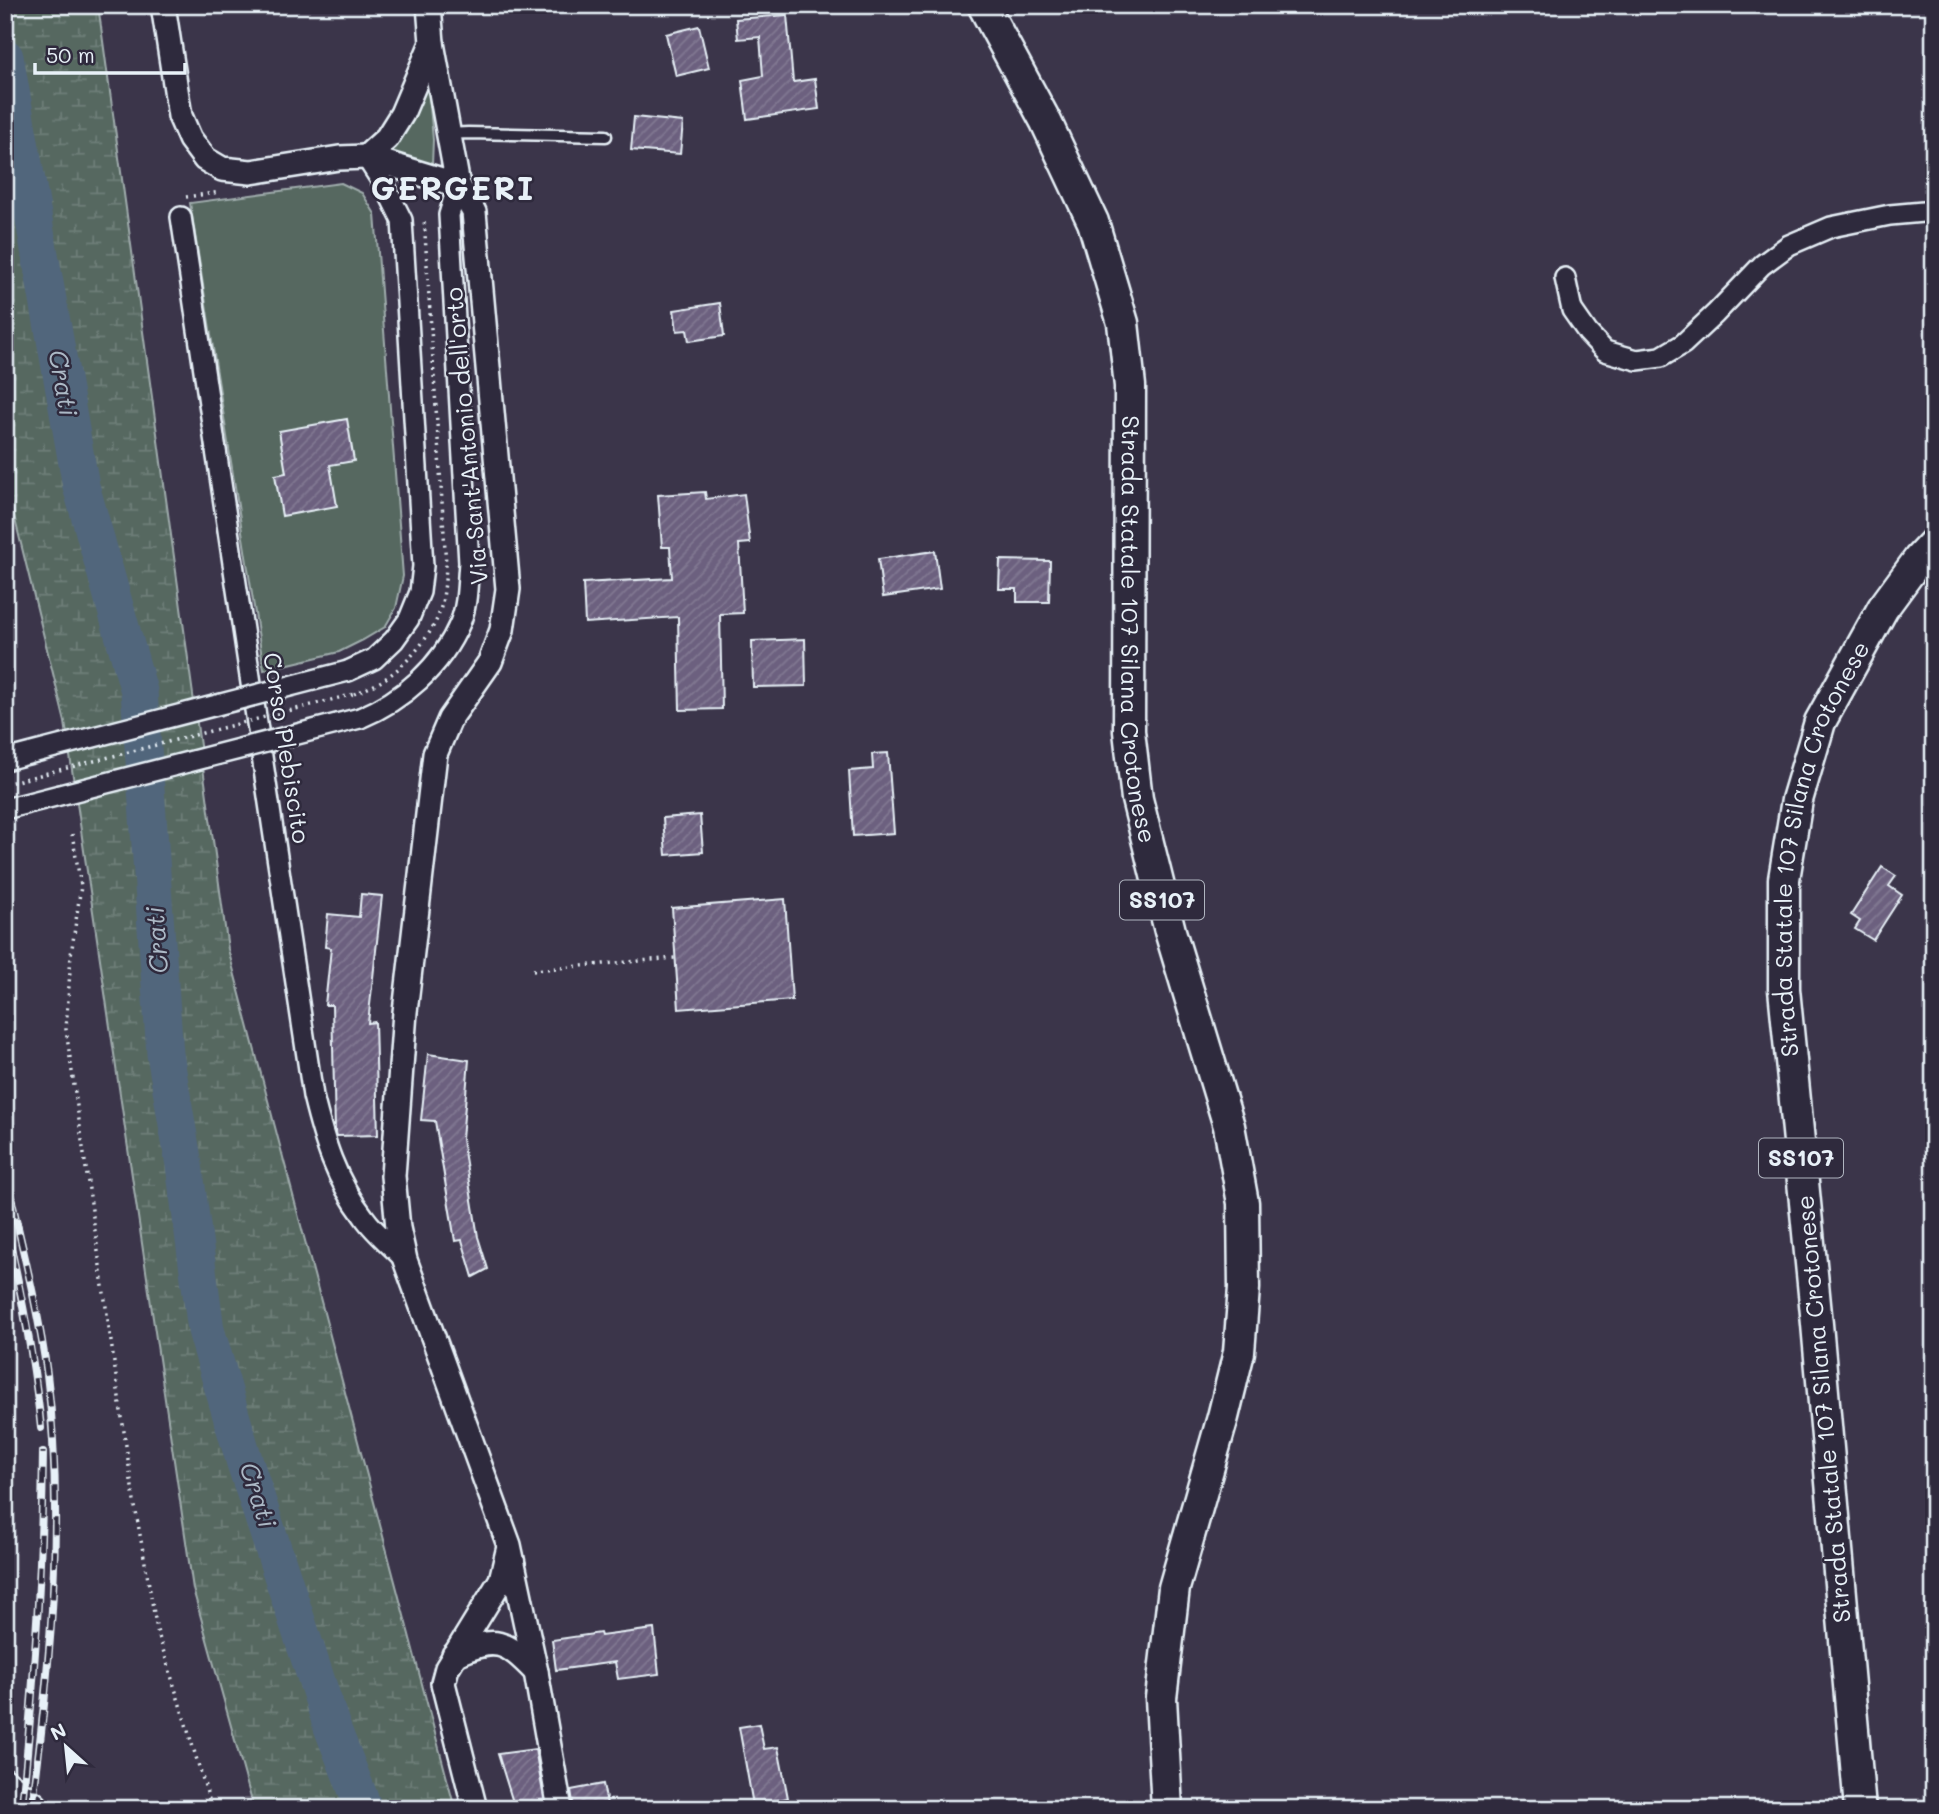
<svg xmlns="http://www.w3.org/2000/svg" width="1939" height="1814" font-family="Mali,sans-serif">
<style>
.green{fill:#566861;stroke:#9facac;stroke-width:2}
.wetland{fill:url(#wetland-marsh);stroke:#9facac;stroke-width:2}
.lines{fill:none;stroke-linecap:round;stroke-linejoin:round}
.river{stroke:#51667c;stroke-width:37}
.building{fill:url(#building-hatch);stroke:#e8f1f8;stroke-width:2}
.service-casing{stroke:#e8f1f8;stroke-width:15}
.minor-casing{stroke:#e8f1f8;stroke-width:24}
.tertiary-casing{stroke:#e8f1f8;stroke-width:28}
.primary-casing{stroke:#e8f1f8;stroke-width:35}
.path{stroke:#e8f1f8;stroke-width:3.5;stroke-dasharray:2 5;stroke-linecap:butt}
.service{stroke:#2f2a3d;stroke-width:10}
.minor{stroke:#2f2a3d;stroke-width:19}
.tertiary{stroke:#2f2a3d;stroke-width:23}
.primary{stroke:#2f2a3d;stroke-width:30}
.rail-casing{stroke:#e8f1f8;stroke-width:8}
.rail{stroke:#2f2a3d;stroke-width:5;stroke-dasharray:16;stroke-linecap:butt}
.minor-bridge-casing{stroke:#e8f1f8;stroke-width:24;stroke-linecap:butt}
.path-bridge{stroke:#e8f1f8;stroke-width:3.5;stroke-dasharray:2 5;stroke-linecap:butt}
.minor-bridge{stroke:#2f2a3d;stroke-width:19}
.labels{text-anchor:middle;stroke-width:5;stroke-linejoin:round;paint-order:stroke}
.shield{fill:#2f2a3d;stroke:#b0b5c0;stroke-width:2}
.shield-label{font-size:23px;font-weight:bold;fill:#e8f1f8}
.street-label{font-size:24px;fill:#e8f1f8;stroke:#2f2a3d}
.water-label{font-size:26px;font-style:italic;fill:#acb9c6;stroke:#2f2a3d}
.district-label{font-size:32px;font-weight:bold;letter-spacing:2px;fill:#e8f1f8;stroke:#2f2a3d}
</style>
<defs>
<pattern id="wetland-marsh" width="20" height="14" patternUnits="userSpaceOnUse" patternTransform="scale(1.75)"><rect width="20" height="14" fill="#566861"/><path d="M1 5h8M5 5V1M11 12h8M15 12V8" fill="none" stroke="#6e7e78"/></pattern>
<pattern id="building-hatch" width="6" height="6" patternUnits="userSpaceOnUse" patternTransform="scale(1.75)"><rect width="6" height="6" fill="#6c617f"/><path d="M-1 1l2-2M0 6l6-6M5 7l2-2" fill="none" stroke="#817892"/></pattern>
</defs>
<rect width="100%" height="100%" fill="#3b354a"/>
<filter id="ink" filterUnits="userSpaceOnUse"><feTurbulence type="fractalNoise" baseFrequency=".0143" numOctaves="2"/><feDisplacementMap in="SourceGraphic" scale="14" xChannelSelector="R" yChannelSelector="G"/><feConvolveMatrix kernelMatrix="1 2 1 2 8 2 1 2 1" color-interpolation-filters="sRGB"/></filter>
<g filter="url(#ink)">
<g class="green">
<path d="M 425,80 L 428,83 L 433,140 L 432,165 L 395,153 L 381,152 Z"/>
<path d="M 341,183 L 362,193 L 375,214 L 403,576 L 396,608 L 385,627 L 363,640 L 339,652 L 264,670 L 190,203 Z"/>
</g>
<path class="wetland" d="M 5,5 L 98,5 L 228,949 L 455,1809 L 254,1809 L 193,1589 L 65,722 L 5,479 Z"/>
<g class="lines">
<path class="river" d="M 5,57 L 81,486 L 139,691 L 165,1054 L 184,1165 L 206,1330 L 245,1463 L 332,1727 L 364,1809"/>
</g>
<g class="building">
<path d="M 787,15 L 793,82 L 815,79 L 819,109 L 747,119 L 742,80 L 763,76 L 760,37 L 738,39 L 736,19 Z"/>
<path d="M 699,26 L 709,68 L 676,76 L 666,34 Z"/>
<path d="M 634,117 L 683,122 L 680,154 L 631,150 Z"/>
<path d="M 720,303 L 724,336 L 689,341 L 687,330 L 677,331 L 674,310 Z"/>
<path d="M 347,419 L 354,461 L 330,465 L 337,506 L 282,516 L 275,475 L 286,473 L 279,431 Z"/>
<path d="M 705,492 L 706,499 L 744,494 L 750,543 L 739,544 L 743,613 L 720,614 L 722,709 L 680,710 L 678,617 L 585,623 L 583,583 L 672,578 L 670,547 L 662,547 L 658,495 Z"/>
<path d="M 935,551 L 940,589 L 883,597 L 878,559 Z"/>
<path d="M 1000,560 L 1050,561 L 1049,602 L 1017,602 L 1017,589 L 999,589 Z"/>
<path d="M 805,639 L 806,686 L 753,687 L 752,641 Z"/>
<path d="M 888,753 L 894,833 L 853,836 L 849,771 L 873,769 L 872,754 Z"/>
<path d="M 700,815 L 703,852 L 666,855 L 663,818 Z"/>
<path d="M 1882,867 L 1896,876 L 1889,886 L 1902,895 L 1873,940 L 1855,929 L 1860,921 L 1851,915 Z"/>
<path d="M 361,894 L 382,896 L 368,1023 L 375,1022 L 378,1135 L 337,1136 L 335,1130 L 332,1005 L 325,1005 L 331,948 L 325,947 L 328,914 L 359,917 Z"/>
<path d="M 785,899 L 792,1000 L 679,1009 L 672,908 Z"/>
<path d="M 428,1054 L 469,1060 L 462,1139 L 478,1237 L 488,1269 L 473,1277 L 462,1240 L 455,1241 L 435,1121 L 421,1120 Z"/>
<path d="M 654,1629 L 659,1674 L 618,1679 L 615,1662 L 556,1670 L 552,1640 L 600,1633 L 601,1636 Z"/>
<path d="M 759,1724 L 764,1749 L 778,1747 L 788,1798 L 753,1805 L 739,1727 Z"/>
<path d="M 535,1749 L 546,1809 L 515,1809 L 498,1754 Z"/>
<path d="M 603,1784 L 608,1809 L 574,1809 L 571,1790 Z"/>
</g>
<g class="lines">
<g class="service-casing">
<path id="service" d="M 449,134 L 468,133 L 606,136"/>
</g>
<g class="minor-casing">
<g id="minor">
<path d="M 181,217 L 313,1096 C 324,1141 335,1179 364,1217 C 375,1233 392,1246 405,1260"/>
<path d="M 1565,278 L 1572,310 L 1588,333 L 1605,351 L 1637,360 L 1661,357 L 1683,344 L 1715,314 L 1762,265 L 1789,245 L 1831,227 L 1890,215 L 1934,211"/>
<path d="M 348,671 L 374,659 L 394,640 L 409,619 L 420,592 L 423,566 L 402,220 L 386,188 L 366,157"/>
<path d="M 360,718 C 403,700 441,667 460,623 C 468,604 467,583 469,563 L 449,215 L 458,185"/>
<path d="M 5,1778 L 36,1803 L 40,1809"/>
</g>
</g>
<g class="tertiary-casing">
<g id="tertiary">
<path d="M 163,5 L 180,116 L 190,139 L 205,159 L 222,169 L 251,172 L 339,158 L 366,157 L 387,138 L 402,114 L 432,43 L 429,5"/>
<path d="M 432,43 L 458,185 L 474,212 L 508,589 L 502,630 L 490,662 L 450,719 L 435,754 L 405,1012 L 393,1176 L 398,1228 L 405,1260 L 509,1545 L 536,1672 L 560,1809"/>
<path d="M 366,157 L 458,185"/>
<path d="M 454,1655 C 496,1636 505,1640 536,1672"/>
<path d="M 475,1809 L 443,1683 L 447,1668 L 501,1580 L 508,1551"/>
</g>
</g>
<g class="primary-casing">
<g id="primary">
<path id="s1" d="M 983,5 L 1046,122 L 1093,222 L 1123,323 L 1130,386 L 1129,731 L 1137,799 L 1170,931 L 1229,1126 L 1243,1203 L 1244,1288 L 1239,1352 L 1223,1417 L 1174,1588 L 1161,1698 L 1167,1809"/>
<path id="s2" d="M 1860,1809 L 1817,1324 L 1784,989 L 1784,879 L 1797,800 L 1820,722 L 1883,608 L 1919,559 L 1934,543"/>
</g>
</g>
<g class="path">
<path d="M 186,197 L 220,192"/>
<path d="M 354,694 C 363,690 374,686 383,680 C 405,666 426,642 437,619 C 444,602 445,583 446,565 L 424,218"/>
<path d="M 72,834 L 81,886 L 71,955 L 66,1030 L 134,1501 L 157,1630 L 212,1809"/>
<path d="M 533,970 L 675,958"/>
</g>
<use href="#service" class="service"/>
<use href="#minor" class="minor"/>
<use href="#tertiary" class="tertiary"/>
<use href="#primary" class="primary"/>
<g class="rail-casing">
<g id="rail">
<path d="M 5,1171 C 20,1239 38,1306 47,1374 C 65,1518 50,1666 32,1809"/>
<path d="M 5,1221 C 21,1291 34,1356 41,1428"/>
<path d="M 22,1805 C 34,1687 42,1570 43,1452"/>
</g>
</g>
<use href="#rail" class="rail"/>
<g class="minor-bridge-casing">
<g id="minor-bridge">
<path d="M 5,760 L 348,671"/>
<path d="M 5,809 L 360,718"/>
</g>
</g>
<path class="path-bridge" d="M 5,784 L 354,694"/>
<use href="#minor-bridge" class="minor-bridge"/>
</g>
</g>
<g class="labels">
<g class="shield">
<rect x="1120" y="880.5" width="84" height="39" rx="5"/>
<rect x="1759" y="1138.5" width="84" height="39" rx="5"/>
</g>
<g class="shield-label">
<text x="1162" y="908">SS107</text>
<text x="1801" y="1166">SS107</text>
</g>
<g class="street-label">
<text transform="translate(467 436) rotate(-95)" y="8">Via Sant'Antonio dell'orto</text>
<text dy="8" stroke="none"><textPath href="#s1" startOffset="656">Strada Statale 107 Silana Crotonese</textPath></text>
<text transform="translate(286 748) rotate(81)" y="8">Corso Plebiscito</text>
<text dy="8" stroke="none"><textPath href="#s2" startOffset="970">Strada Statale 107 Silana Crotonese</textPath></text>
<text transform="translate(1824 1409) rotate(-95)" y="8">Strada Statale 107 Silana Crotonese</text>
</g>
<g class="water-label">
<text transform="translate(63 383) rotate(80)" y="9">Crati</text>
<text transform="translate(157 940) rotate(-94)" y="9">Crati</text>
<text transform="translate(258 1495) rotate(72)" y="9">Crati</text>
</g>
<g class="district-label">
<text x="453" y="200">GERGERI</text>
</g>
</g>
<rect width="1939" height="1814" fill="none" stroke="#2f2a3d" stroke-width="28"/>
<rect x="14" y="14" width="1911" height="1786" fill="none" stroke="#e8f1f8" stroke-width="2.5" filter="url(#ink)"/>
<g transform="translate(66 1747) rotate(333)" stroke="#2f2a3d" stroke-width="5" paint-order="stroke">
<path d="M0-5L12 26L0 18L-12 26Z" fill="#e8f1f8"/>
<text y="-10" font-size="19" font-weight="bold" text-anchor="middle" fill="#e8f1f8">N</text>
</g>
<path d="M35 63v10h150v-10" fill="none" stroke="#e8f1f8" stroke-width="3.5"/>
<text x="46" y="63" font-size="21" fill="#e8f1f8" stroke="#2f2a3d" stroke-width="5" paint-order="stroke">50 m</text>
</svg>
